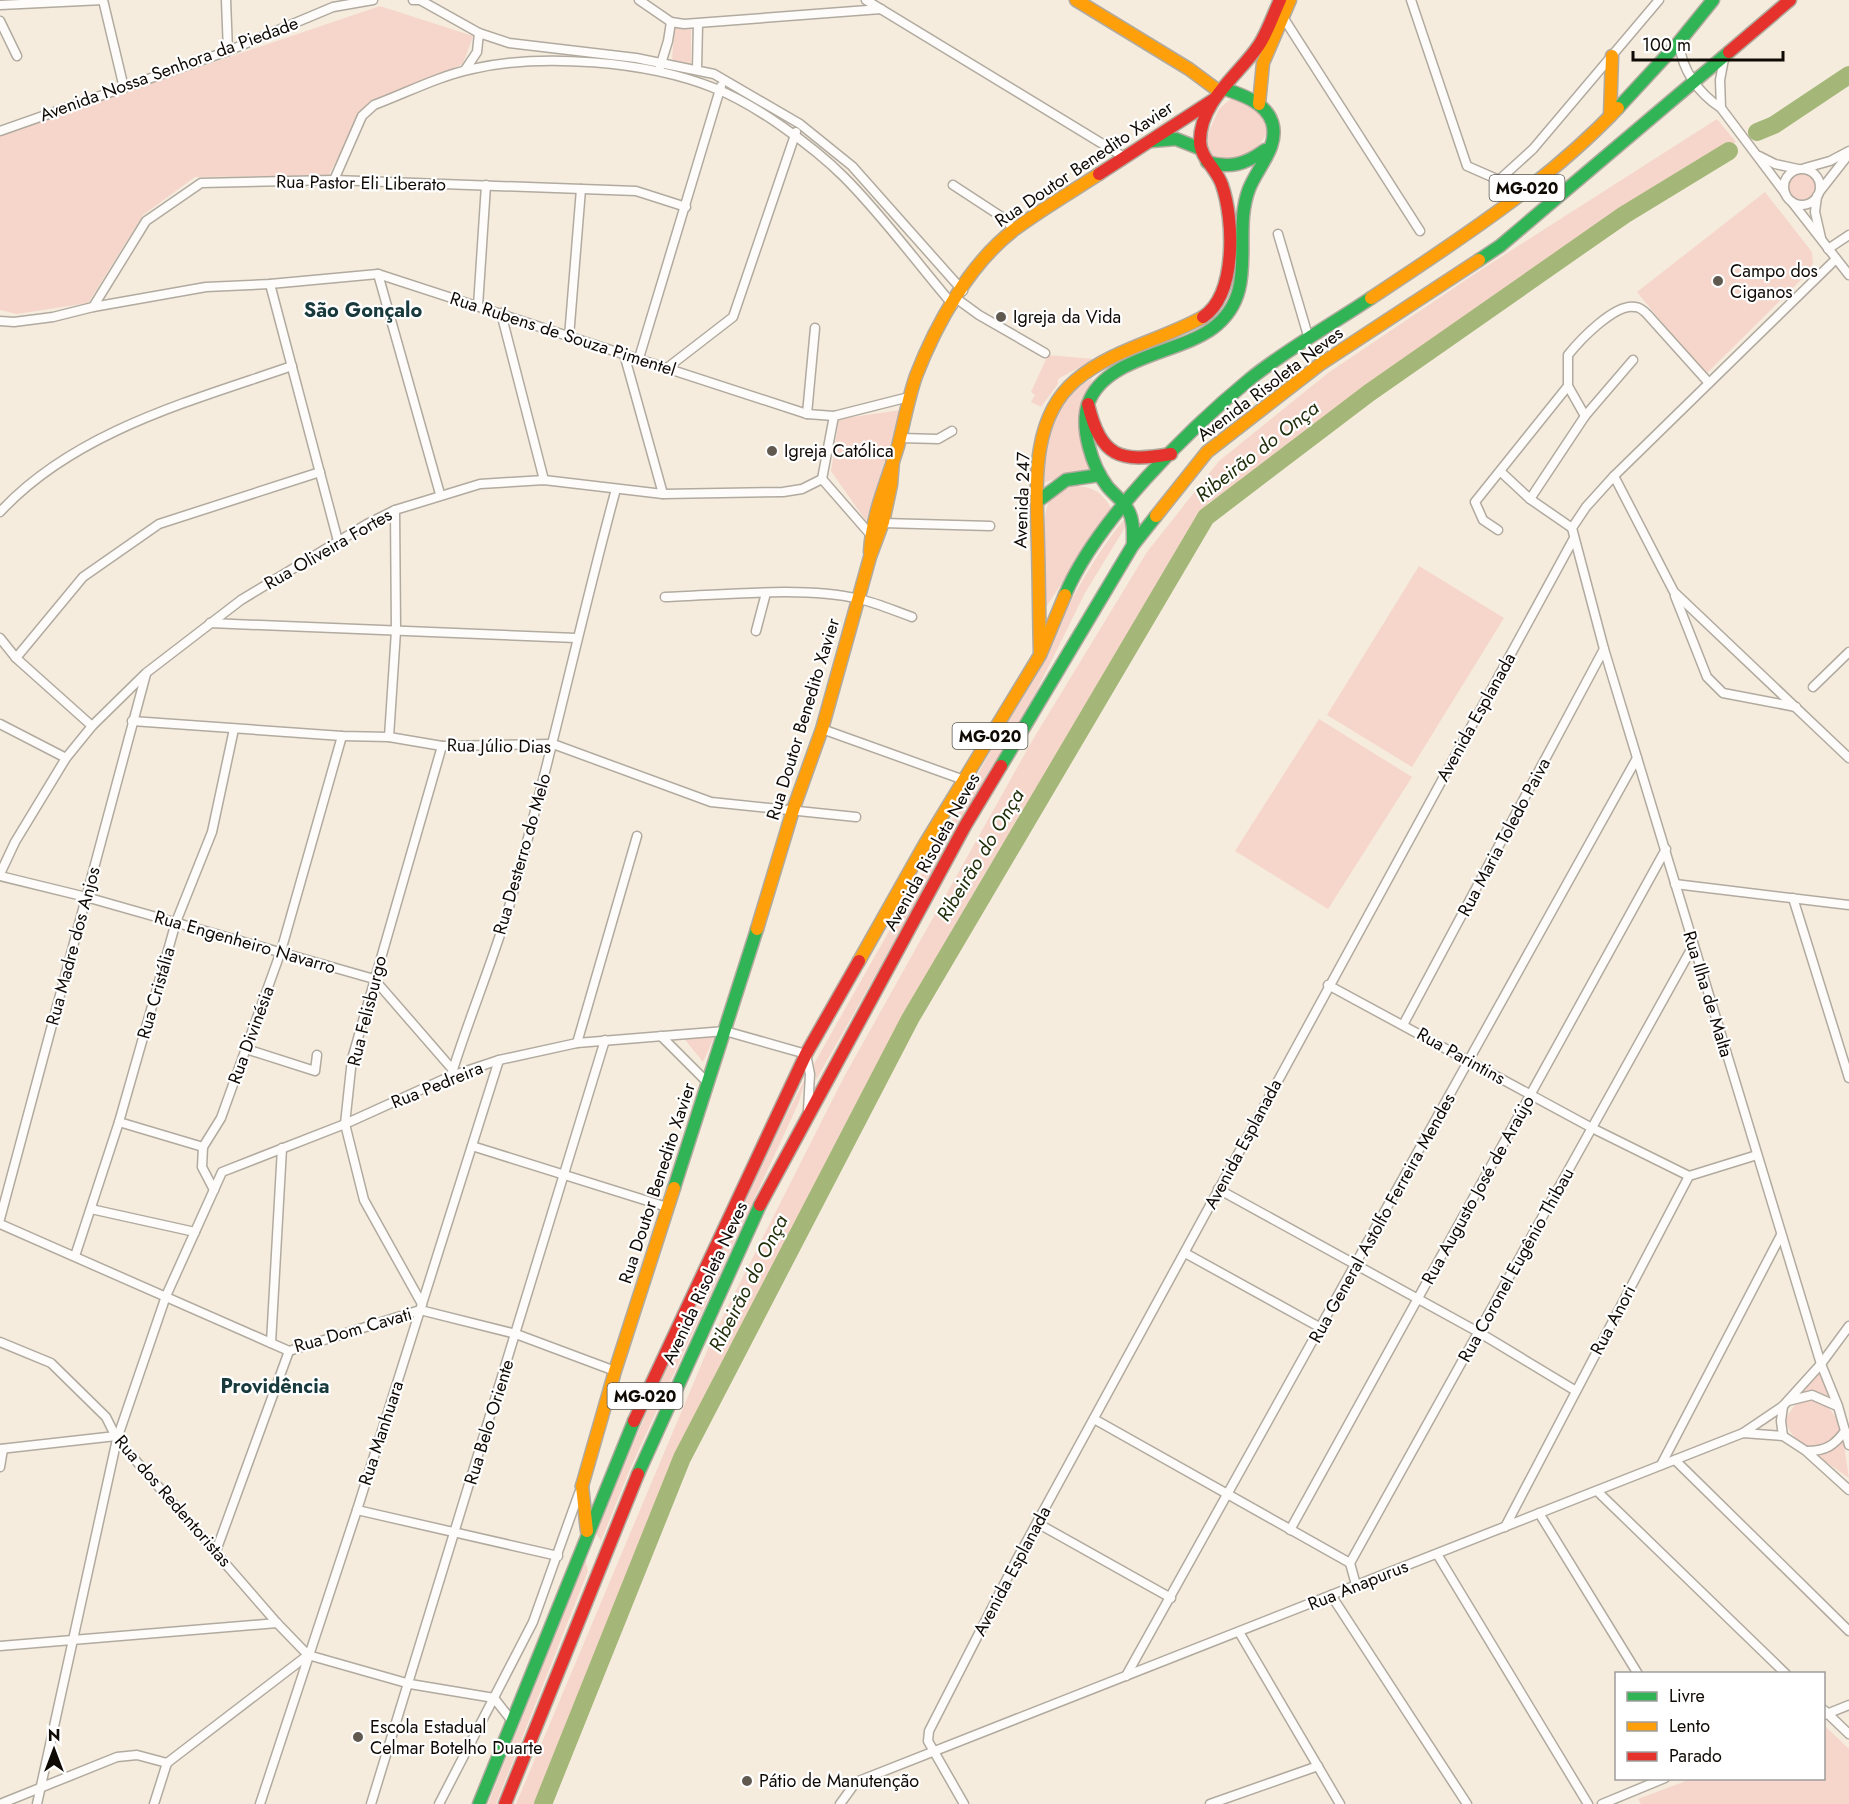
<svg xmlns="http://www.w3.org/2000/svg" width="1849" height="1804" font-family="Jost,sans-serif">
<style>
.green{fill:#f6d6cb}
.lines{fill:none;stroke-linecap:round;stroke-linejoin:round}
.river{stroke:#a4b778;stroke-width:18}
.street-casing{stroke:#b1aa9f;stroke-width:11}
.fast-casing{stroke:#b1aa9f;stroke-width:15}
.slow-casing{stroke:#b1aa9f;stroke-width:15}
.jam-casing{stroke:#b1aa9f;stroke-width:15}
.street{stroke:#fefcfa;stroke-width:8}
.fast{stroke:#30b455;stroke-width:12}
.slow{stroke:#ff9f0a;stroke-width:12}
.jam{stroke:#e5322d;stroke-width:12}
.poi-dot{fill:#605950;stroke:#fff;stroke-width:2}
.labels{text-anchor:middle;stroke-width:4.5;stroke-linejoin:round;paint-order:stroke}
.shield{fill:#fff;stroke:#58544f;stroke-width:1.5}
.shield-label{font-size:16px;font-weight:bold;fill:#100a04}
.street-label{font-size:18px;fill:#100a04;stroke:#fff}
.poi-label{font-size:18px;fill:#100a04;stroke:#fff;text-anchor:start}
.neighbourhood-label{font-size:20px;font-weight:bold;fill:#183a3c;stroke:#fff}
.water-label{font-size:20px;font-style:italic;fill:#222f0b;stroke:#fff}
</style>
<rect width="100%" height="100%" fill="#f5ecde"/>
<g class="green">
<path d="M 380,6 L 473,36 L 463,64 L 367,104 L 328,176 L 195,177 L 143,215 L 88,303 L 17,314 L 0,310 L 0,135 Z"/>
<path d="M 675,19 L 691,22 L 691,65 L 672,60 Z"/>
<path d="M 1233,97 C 1249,103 1262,111 1268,127 C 1262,154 1235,164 1211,157 L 1205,140 L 1219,109 Z"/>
<path d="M 1717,119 L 1736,142 C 1607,222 1482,307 1360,395 C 1309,432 1262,471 1208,503 L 957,932 L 871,1087 L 738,1343 L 687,1442 L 539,1804 L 516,1804 L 715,1332 L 845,1075 L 1032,741 L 1147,552 L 1219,461 L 1328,373 L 1476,273 Z"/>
<circle cx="1802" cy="186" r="15"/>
<path d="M 1765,192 L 1812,252 L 1813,263 L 1809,272 L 1705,375 L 1637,292 Z"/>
<path d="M 1048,355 L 1095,359 L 1058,379 L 1058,384 L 1041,407 L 1031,402 L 1035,395 L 1031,392 Z"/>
<path d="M 1093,378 L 1079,410 L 1084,451 L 1090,468 L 1043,483 C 1047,437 1049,403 1093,378 Z"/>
<path d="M 901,410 L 866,521 L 831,471 L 839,419 Z"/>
<path d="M 1073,486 C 1091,486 1102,491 1111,508 L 1046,607 C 1046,581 1037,517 1052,496 C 1057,489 1065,487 1073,486 Z"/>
<path d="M 1126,517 L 1129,521 L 1085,593 L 1036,692 L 816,1080 L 814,1064 C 882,943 951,823 1018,702 C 1053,640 1080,572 1126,517 Z"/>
<path d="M 1419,566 L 1504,618 L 1412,767 L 1327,715 Z"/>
<path d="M 1319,719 L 1412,777 L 1328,909 L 1235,851 Z"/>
<path d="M 716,1033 L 703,1062 L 682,1036 Z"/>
<path d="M 806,1077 L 799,1102 L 630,1469 L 601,1541 L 596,1533 C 659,1378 729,1225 806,1077 Z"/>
<path d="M 1819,1366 L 1832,1400 L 1809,1392 L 1800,1394 Z"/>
<path d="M 1806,1399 C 1827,1403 1835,1411 1842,1431 C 1837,1436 1832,1441 1827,1444 C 1808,1457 1789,1436 1785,1419 L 1795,1405 Z"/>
<path d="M 1843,1439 L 1849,1478 L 1817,1456 L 1839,1446 Z"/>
<path d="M 585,1559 L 588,1571 L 496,1804 L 488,1804 Z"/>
<path d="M 1824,1725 L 1849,1749 L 1849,1804 L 1641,1804 L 1638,1799 L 1691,1779 L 1824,1778 Z"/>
</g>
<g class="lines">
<g class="river">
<path d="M 1757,132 L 1774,125 L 1849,75"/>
<path d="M 543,1804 L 682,1458 L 910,1019 L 1206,517 L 1369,393 L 1624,215 L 1729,151"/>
</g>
<g class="street-casing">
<g id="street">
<path d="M 103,0 L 124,88"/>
<path d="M 226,0 L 228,51"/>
<path d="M 413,0 L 420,0 L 479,33 L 509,43 L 636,58 L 714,74 L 800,124 L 852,166 L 963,291"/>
<path d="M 639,0 L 671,22 L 684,24 L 881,9"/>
<path d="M 866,0 L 1124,157"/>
<path d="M 1411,0 L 1467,166 L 1499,180 L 1533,149 L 1659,0"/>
<path d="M 0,5 L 103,0"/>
<path d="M 1281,14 L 1420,231"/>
<path d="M 0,21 L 17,56"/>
<path d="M 1679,43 C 1682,70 1698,93 1721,108"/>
<path d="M 1724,59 L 1720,80 L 1721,108 L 1785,193"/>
<path d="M 660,67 L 668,41 L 671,22"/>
<path d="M 697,69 L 698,24"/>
<path d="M 465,70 L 477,52 L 479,33"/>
<path d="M 0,131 L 228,51 L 333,7 L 373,0"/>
<path d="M 1759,156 L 1775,164 L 1798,169"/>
<path d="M 1805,168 L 1830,161 L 1849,151"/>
<circle cx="1802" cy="187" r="18"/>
<path d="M 334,180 L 362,116 L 374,105 C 406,93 439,76 472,69 C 541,53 647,61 714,88 C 755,104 813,146 844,177 C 883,216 917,263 953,305"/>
<path d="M 953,185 L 1005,219 L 1014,230"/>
<path d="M 1820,191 L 1849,154"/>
<path d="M 1817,196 L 1815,212 L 1821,238"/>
<path d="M 1792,202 L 1849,275"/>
<path d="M 1278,234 L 1309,339"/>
<path d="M 1828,249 L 1849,235"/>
<path d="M 1836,259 L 1614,476 L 1586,507 L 1572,528 L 1604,649 L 1821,1364 L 1838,1406 L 1849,1445"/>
<path d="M 378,274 L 440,494"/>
<path d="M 270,284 L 338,541"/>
<path d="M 957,299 L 979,315 L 1045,353"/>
<path d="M 478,306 L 486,185"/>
<path d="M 93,307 L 146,221 L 201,183 L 334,180 L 636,191 L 686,207"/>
<path d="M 501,313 L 544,480"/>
<path d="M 0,321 L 14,322 L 53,317 L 93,307 L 206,287 L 270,284 L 378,274 L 807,414 L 834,416 L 909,397"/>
<path d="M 569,337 L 581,189"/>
<path d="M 624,354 L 663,494"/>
<path d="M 639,358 L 721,86"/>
<path d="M 667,368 L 733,317 L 796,132"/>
<path d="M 807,414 L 815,328"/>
<path d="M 1585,416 L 1568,386 L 1568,355 C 1580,340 1615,303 1635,307 C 1640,307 1644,311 1647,314 L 1709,383"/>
<path d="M 900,438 L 938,439 L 952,431"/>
<path d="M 1501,472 L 1530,499 L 1572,528"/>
<path d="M 1614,476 L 1674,592 L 1849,758"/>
<path d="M 822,479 L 870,534 L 874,535"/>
<path d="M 822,479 L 834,416"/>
<path d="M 1530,499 L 1585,416 L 1633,360"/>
<path d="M 0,512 C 75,431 191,401 292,366"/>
<path d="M 883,523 L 990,526"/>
<path d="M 1498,530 L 1483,520 L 1475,502 L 1568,386"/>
<path d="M 1675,596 L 1707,677 L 1723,693 L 1796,707"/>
<path d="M 665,597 C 723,595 804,586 859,599 C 877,603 895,611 912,617"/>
<path d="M 210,623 L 576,638"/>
<path d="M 756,631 L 766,593"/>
<path d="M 0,638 L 16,658 L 92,726"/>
<path d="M 16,658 L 83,577 L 159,524 L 320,472"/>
<path d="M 1813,687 L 1849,652"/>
<path d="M 132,721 L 342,736 L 389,737 L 442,746 L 553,744 L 711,802 L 856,817"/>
<path d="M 0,724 L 66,758"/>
<path d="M 822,729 L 964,780"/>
<path d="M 389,737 L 396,631 L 395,510"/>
<path d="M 0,874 L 15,842 L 66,758 L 92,726 L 146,673 L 241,600 L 367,524 L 395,510 L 480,484 L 544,480 L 663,494 L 783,492 L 802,489 L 822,479"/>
<path d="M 0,876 L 86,897 L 374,979 L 453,1070"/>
<path d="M 1675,884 L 1849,905"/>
<path d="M 1793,898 L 1849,1078"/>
<path d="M 1328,985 L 1592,1128 L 1689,1176"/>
<path d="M 1403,1025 L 1604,649"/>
<path d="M 661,1036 L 708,1083"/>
<path d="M 577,1043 L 637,836"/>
<path d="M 246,1049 L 315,1071 L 317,1055"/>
<path d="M 451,1076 C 469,1017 494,959 511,900 C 550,764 579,625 616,489"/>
<path d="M 119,1122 L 203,1147"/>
<path d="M 472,1146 L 667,1207"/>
<path d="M 1218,1189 L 1480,1333 L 1576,1391"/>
<path d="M 214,1190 L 202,1167 L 203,1147 L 221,1118 L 281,951 L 342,736"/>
<path d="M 91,1209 L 195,1232"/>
<path d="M 0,1219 L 146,674"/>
<path d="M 0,1224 L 289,1351 L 420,1310 L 516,1334 L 615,1371"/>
<path d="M 1185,1253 L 1321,1328"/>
<path d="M 75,1256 L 119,1122 L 176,922 L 212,832 L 234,729"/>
<path d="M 422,1304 L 364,1200 L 345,1124 L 352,1059 L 442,746"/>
<path d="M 0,1342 L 51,1363 L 106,1417 L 117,1439 L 277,1623 L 308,1655 L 410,1684 L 494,1698 L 512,1721"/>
<path d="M 271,1343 L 282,1148"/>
<path d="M 1788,1401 L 1812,1395 L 1837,1406"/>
<path d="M 1094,1419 L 1350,1563"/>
<path d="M 1743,1433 L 1783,1406 L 1821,1364 L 1849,1326"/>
<path d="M 1783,1436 L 1781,1421 L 1783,1406"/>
<path d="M 0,1449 L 116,1436"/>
<path d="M 1807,1451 C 1825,1451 1834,1446 1845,1431"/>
<path d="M 1675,1460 L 1849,1631"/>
<path d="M 1661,1465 L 1781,1235"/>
<path d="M 0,1467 L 3,1449"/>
<path d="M 1597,1491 L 1786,1674"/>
<path d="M 357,1510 L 558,1556"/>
<path d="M 1539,1513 L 1638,1674"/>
<path d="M 1037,1523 L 1171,1598"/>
<path d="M 1505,1527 L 1689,1176 L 1757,1155"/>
<path d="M 1290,1530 L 1666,849"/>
<path d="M 216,1551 L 289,1351"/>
<path d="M 1437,1554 L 1588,1804"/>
<path d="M 1356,1585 L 1350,1563 L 1693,946"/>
<path d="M 1331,1595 L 1467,1804"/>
<path d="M 1239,1632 L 1340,1804"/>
<path d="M 0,1646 L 277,1623"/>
<path d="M 1126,1676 L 1637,758"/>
<path d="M 1824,1710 L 1849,1734"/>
<path d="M 1824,1715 L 1849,1705"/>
<path d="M 167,1763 L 308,1655"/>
<path d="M 0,1804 L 117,1757 L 137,1755 L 167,1763"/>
<path d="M 37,1804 L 117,1439 L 166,1296 L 222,1172 L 345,1124 L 451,1076 L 499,1060 L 577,1043 L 725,1031 L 806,1054 L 810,1074 L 808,1110"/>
<path d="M 154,1804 L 167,1763"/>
<path d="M 260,1804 L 357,1510 L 499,1060"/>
<path d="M 371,1804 L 605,1040"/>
<path d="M 439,1804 L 533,1622 L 579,1493"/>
<path d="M 840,1804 L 856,1782 L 1743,1433 L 1783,1436 L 1806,1451 L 1849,1490"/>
<path d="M 964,1804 L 928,1741 L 929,1731 L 1016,1561 L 1573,540"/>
<path d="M 1210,1804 L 1318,1766"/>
<path d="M 1602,1804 L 1665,1778"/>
</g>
</g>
<g class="fast-casing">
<g id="fast">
<path d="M 1618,108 L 1679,42 L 1713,0"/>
<path d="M 1152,141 L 1176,139 L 1201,149"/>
<path d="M 1207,162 C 1230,169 1246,164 1265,150"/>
<path d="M 1479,260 L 1500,246 L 1729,52"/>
<path d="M 1038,501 L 1066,480 L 1100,475"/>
<path d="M 1133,545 C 1133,533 1134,520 1128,510 C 1123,500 1113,494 1107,486 C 1092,466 1080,428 1088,404 C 1104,357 1178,354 1213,328 C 1261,292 1231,236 1249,189 C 1257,168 1280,146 1272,122 C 1265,102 1242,95 1225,89"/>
<path d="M 1065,595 C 1096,521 1188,430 1250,379 C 1287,349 1331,325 1371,298"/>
<path d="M 1001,766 L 1133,545 L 1156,516"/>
<path d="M 674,1188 L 757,929"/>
<path d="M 638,1474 L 760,1205"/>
<path d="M 479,1804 L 634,1421"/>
</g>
</g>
<g class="slow-casing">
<g id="slow">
<path d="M 1076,0 L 1189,69 L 1220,92"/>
<path d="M 1259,104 L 1263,63 L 1290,0"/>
<path d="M 1610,116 L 1612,56"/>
<path d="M 1371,298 C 1457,241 1547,183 1618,108"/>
<path d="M 1156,516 L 1207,452 L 1319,365 L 1479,260"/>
<path d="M 870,552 C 872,514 887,482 898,446 C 904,423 908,399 916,376 C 936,324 970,263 1015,229 C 1042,209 1071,192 1099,174"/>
<path d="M 1040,653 C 1039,618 1039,583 1038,548 C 1037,492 1028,420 1076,380 C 1113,349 1162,340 1203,317"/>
<path d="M 757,929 L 793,810 L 822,729 L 870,557 L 883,522 L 891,485 L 893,460"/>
<path d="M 859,961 L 925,844 L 1040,655 L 1065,595"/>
<path d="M 582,1486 L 615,1371 L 674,1188"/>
<path d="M 582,1486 L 587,1531"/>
</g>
</g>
<g class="jam-casing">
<g id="jam">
<path d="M 1729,52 L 1790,0"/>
<path d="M 1099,174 L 1213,100"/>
<path d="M 1203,317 C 1237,294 1234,220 1222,185 C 1217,169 1200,158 1200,141 C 1200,101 1239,75 1259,45 C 1268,31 1273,15 1280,0"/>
<path d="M 1088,404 C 1101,457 1119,463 1171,454"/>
<path d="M 760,1205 L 965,826 L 1001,766"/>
<path d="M 634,1421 L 806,1054 L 859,961"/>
<path d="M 505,1804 L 638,1474"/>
</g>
</g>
<use href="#street" class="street"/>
<use href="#fast" class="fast"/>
<use href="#slow" class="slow"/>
<use href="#jam" class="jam"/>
</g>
<g class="poi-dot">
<circle cx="1718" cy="281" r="6"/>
<circle cx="1001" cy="317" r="6"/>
<circle cx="772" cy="451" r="6"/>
<circle cx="358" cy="1737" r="6"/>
<circle cx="747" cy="1781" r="6"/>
</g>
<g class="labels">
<g class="shield">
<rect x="1489.5" y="175" width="75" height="26" rx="4.5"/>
<rect x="952.5" y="723" width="75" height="26" rx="4.5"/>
<rect x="607.5" y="1383" width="75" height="26" rx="4.5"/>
</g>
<g class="shield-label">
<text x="1527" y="194">MG-020</text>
<text x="990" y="742">MG-020</text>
<text x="645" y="1402">MG-020</text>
</g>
<g class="street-label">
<text transform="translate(169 69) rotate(-20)" y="6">Avenida Nossa Senhora da Piedade</text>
<text transform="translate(1084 164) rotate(-34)" y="6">Rua Doutor Benedito Xavier</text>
<text transform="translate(361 183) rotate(1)" y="6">Rua Pastor Eli Liberato</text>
<text transform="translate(563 334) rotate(18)" y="6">Rua Rubens de Souza Pimentel</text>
<text transform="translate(1270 384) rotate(-37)" y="6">Avenida Risoleta Neves</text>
<text transform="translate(1022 500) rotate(-88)" y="6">Avenida 247</text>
<text transform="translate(328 549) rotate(-30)" y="6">Rua Oliveira Fortes</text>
<text transform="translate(1476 717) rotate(-61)" y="6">Avenida Esplanada</text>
<text transform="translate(803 719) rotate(-73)" y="6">Rua Doutor Benedito Xavier</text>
<text transform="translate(499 746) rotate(1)" y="6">Rua Júlio Dias</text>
<text transform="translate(1504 837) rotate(-62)" y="6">Rua Maria Toledo Paiva</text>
<text transform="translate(932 852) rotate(-61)" y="6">Avenida Risoleta Neves</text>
<text transform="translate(522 854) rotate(-74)" y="6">Rua Desterro do Melo</text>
<text transform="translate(245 942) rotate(16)" y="6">Rua Engenheiro Navarro</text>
<text transform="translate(73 946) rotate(-75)" y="6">Rua Madre dos Anjos</text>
<text transform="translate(156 993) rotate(-74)" y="6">Rua Cristália</text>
<text transform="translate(1708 994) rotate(73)" y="6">Rua Ilha de Malta</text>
<text transform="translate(367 1011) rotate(-76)" y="6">Rua Felisburgo</text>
<text transform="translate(251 1035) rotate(-70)" y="6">Rua Divinésia</text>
<text transform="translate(1461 1056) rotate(29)" y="6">Rua Parintins</text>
<text transform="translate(437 1085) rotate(-22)" y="6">Rua Pedreira</text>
<text transform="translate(1243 1144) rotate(-62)" y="6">Avenida Esplanada</text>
<text transform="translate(657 1183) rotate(-72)" y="6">Rua Doutor Benedito Xavier</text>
<text transform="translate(1478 1190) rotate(-61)" y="6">Rua Augusto José de Araújo</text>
<text transform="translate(1382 1218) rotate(-61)" y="6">Rua General Astolfo Ferreira Mendes</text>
<text transform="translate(1516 1265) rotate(-61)" y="6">Rua Coronel Eugênio Thibau</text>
<text transform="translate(705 1283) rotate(-65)" y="6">Avenida Risoleta Neves</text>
<text transform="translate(1613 1320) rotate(-62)" y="6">Rua Anori</text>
<text transform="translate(353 1330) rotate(-16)" y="6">Rua Dom Cavati</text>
<text transform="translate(489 1422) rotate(-73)" y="6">Rua Belo Oriente</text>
<text transform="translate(381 1433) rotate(-72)" y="6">Rua Manhuara</text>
<text transform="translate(173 1501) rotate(49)" y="6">Rua dos Redentoristas</text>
<text transform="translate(1012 1571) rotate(-62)" y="6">Avenida Esplanada</text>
<text transform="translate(1358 1585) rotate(-22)" y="6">Rua Anapurus</text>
</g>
<g class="poi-label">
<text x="1730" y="277">Campo dos<tspan x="1730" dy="21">Ciganos</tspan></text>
<text x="1013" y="323">Igreja da Vida</text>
<text x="784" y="457">Igreja Católica</text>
<text x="370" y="1733">Escola Estadual<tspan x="370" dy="21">Celmar Botelho Duarte</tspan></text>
<text x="759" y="1787">Pátio de Manutenção</text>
</g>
<g class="neighbourhood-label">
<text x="363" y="317">São Gonçalo</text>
<text x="275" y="1393">Providência</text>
</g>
<g class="water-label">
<text transform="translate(1257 451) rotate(-38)" y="7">Ribeirão do Onça</text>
<text transform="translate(980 855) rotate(-59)" y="7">Ribeirão do Onça</text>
<text transform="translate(748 1283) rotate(-63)" y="7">Ribeirão do Onça</text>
</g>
</g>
<rect x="1615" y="1672" width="210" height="108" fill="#ffffff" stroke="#9f9d9b" stroke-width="1.5"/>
<rect x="1627" y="1692" width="30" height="9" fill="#30b455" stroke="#9f9d9b" stroke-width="1.5"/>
<text x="1669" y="1702" font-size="18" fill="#100a04">Livre</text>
<rect x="1627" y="1722" width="30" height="9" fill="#ff9f0a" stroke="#9f9d9b" stroke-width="1.5"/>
<text x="1669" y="1732" font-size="18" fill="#100a04">Lento</text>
<rect x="1627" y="1752" width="30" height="9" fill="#e5322d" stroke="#9f9d9b" stroke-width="1.5"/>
<text x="1669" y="1762" font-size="18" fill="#100a04">Parado</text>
<g transform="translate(54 1750)" stroke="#ffffff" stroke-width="4.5" paint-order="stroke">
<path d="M0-4.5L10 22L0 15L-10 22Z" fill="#100a04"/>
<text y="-9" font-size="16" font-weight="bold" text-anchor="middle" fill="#100a04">N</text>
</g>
<path d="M1633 51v9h150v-9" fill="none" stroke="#100a04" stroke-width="3"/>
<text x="1642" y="51" font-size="18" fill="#100a04" stroke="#ffffff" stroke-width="4.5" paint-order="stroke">100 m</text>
</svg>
